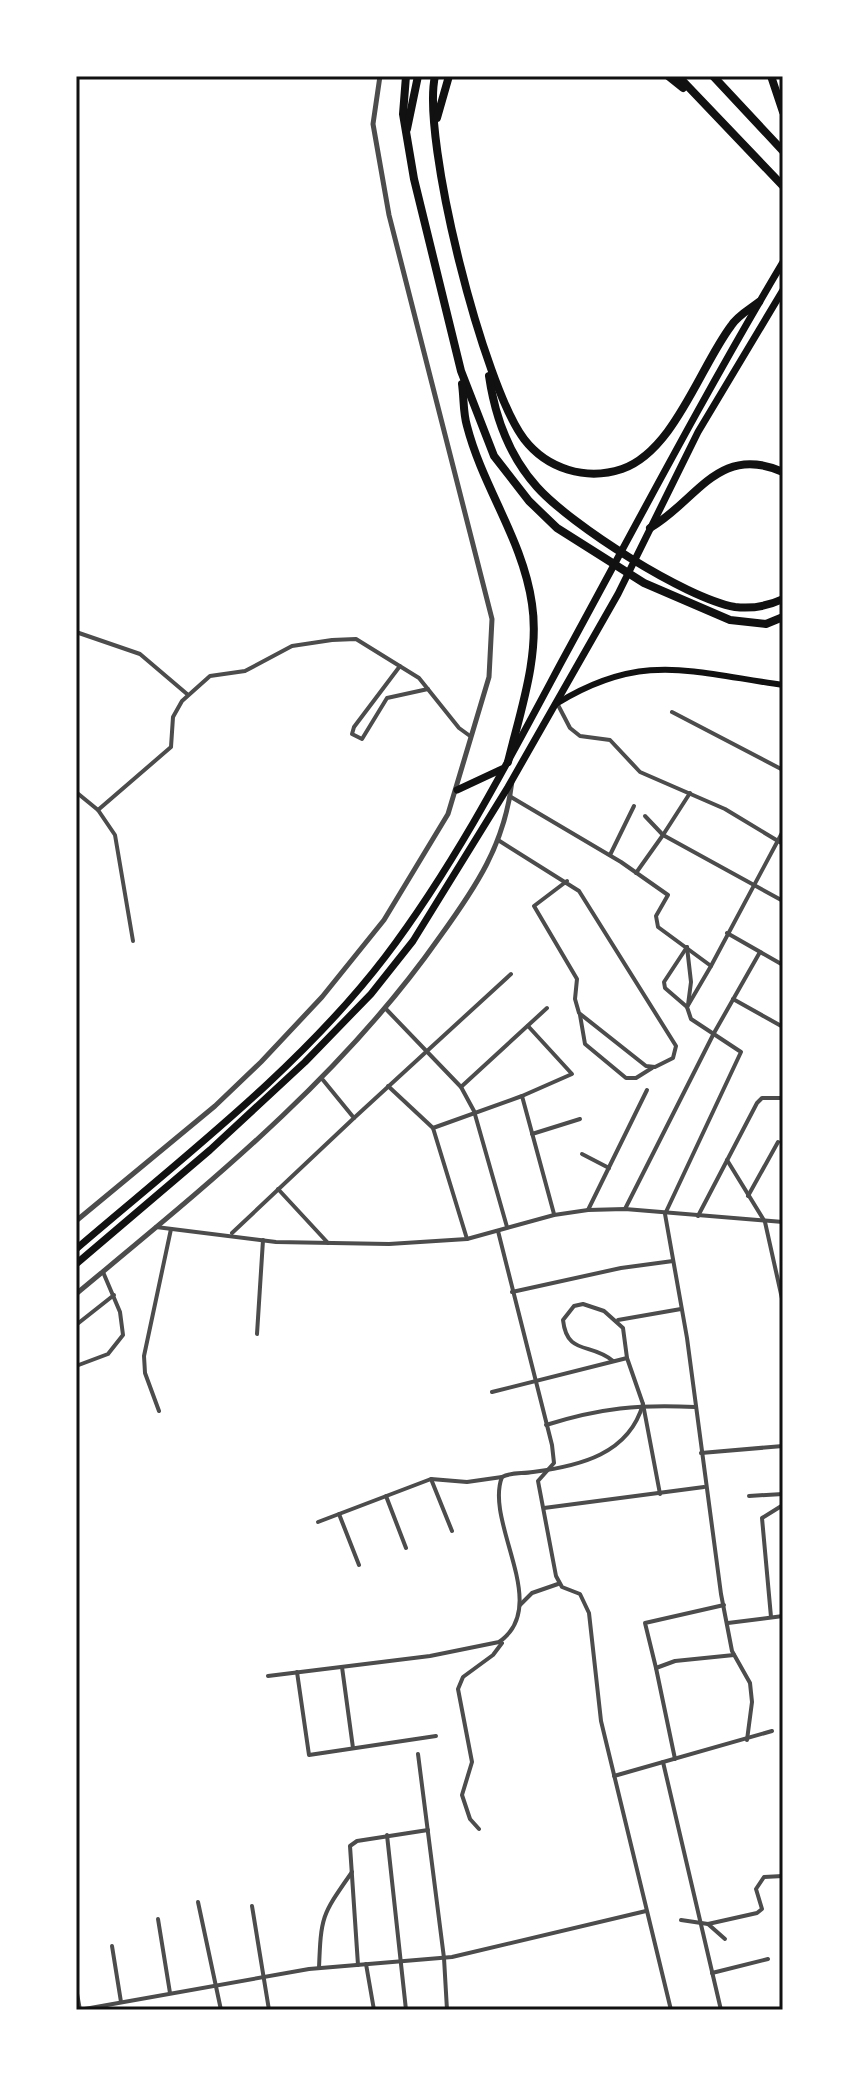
<svg xmlns="http://www.w3.org/2000/svg" width="859" height="2086" font-family="'PT Sans',sans-serif">
<style>
.lines{fill:none;stroke-linecap:round;stroke-linejoin:round}
.minor{stroke:#4c4c4c;stroke-width:4}
.tertiary{stroke:#4c4c4c;stroke-width:5}
.secondary{stroke:#111;stroke-width:6}
.trunk{stroke:#111;stroke-width:7}
.motorway{stroke:#111;stroke-width:8}
.neatline{fill:none;stroke:#111;stroke-width:3}
</style>
<rect width="100%" height="100%" fill="#fff"/>
<g class="lines">
<g class="minor">
<path d="M 76,632 L 140,654 L 187,694"/>
<path d="M 400,666 L 354,727 L 352,734 L 362,739 L 387,698 L 428,689"/>
<path d="M 557,703 L 570,728 L 580,736 L 610,740 L 640,772 L 725,809 L 783,844"/>
<path d="M 672,712 L 783,770"/>
<path d="M 76,792 L 98,810 L 115,835 L 133,941"/>
<path d="M 511,797 L 621,862 L 668,895 L 656,916 L 658,927 L 711,966 L 687,1007 L 691,1019 L 741,1052 L 665,1214 L 687,1338 L 721,1594 L 732,1651 L 750,1683 L 752,1702 L 747,1740"/>
<path d="M 98,810 L 171,747 L 173,717 L 182,701 L 210,676 L 245,671 L 292,646 L 332,640 L 356,639 L 419,678 L 459,728 L 470,736"/>
<path d="M 645,816 L 663,835 L 690,793"/>
<path d="M 498,840 L 579,891 L 676,1046 L 673,1058 L 655,1067 L 646,1066 L 579,1013 L 575,999 L 577,979 L 534,906 L 567,881"/>
<path d="M 610,855 L 634,806"/>
<path d="M 636,873 L 663,835 L 783,901"/>
<path d="M 727,933 L 783,965"/>
<path d="M 687,947 L 691,982 L 688,1005"/>
<path d="M 711,966 L 783,831"/>
<path d="M 733,999 L 783,1027"/>
<path d="M 687,1007 L 665,988 L 664,982 L 687,947"/>
<path d="M 386,1009 L 461,1087 L 474,1111 L 507,1227"/>
<path d="M 580,1015 L 585,1044 L 626,1078 L 636,1078 L 652,1068"/>
<path d="M 388,1086 L 433,1128"/>
<path d="M 461,1087 L 547,1008"/>
<path d="M 522,1096 L 572,1074 L 528,1026"/>
<path d="M 354,1118 L 511,974"/>
<path d="M 532,1134 L 580,1119"/>
<path d="M 582,1154 L 609,1168"/>
<path d="M 727,1160 L 765,1222 L 783,1303"/>
<path d="M 278,1189 L 328,1243"/>
<path d="M 748,1196 L 778,1142"/>
<path d="M 625,1209 L 714,1033 L 760,952"/>
<path d="M 588,1210 L 647,1090"/>
<path d="M 698,1216 L 757,1103 L 762,1098 L 783,1098"/>
<path d="M 156,1227 L 276,1242 L 389,1244 L 467,1239 L 554,1215 L 588,1210 L 625,1209 L 783,1222"/>
<path d="M 498,1231 L 552,1445 L 554,1463 L 538,1481 L 556,1576 L 562,1587 L 580,1594 L 589,1613 L 601,1721 L 671,2010"/>
<path d="M 232,1233 L 354,1118 L 323,1080"/>
<path d="M 467,1239 L 433,1128 L 522,1096 L 554,1214"/>
<path d="M 512,1292 L 621,1268 L 673,1261"/>
<path d="M 618,1320 L 681,1309"/>
<path d="M 76,1325 L 114,1295"/>
<path d="M 257,1334 L 263,1240"/>
<path d="M 613,1361 C 591,1342 567,1356 563,1320 L 574,1306 L 583,1304 L 604,1311 L 623,1328 L 627,1358 L 643,1404 L 660,1494"/>
<path d="M 76,1366 L 108,1354 L 123,1335 L 120,1312 L 103,1272"/>
<path d="M 492,1392 L 627,1358"/>
<path d="M 159,1411 L 145,1373 L 144,1356 L 171,1229"/>
<path d="M 546,1425 C 600,1408 640,1404 695,1407"/>
<path d="M 701,1453 L 783,1446"/>
<path d="M 431,1479 L 452,1531"/>
<path d="M 386,1496 L 406,1548"/>
<path d="M 749,1496 L 783,1494"/>
<path d="M 544,1508 L 704,1487"/>
<path d="M 339,1514 L 359,1565"/>
<path d="M 318,1522 L 431,1479 L 467,1482 L 502,1477"/>
<path d="M 520,1605 L 532,1593 L 558,1584"/>
<path d="M 771,1617 L 762,1518 L 783,1505"/>
<path d="M 728,1623 L 783,1616"/>
<path d="M 342,1667 L 353,1748"/>
<path d="M 656,1668 L 645,1623 L 724,1605"/>
<path d="M 297,1672 L 309,1755 L 436,1736"/>
<path d="M 268,1676 L 430,1656 L 499,1642 C 552,1606 484,1523 502,1477 C 511,1472 522,1474 533,1472 C 580,1466 629,1454 643,1404"/>
<path d="M 418,1754 L 444,1958 L 447,2010"/>
<path d="M 675,1759 L 656,1668 L 675,1661 L 734,1655"/>
<path d="M 663,1762 L 721,2010"/>
<path d="M 614,1776 L 772,1731"/>
<path d="M 479,1829 L 470,1819 L 462,1795 L 472,1762 L 458,1689 L 463,1677 L 493,1655 L 502,1643"/>
<path d="M 387,1835 L 406,2010"/>
<path d="M 198,1902 L 221,2010"/>
<path d="M 252,1906 L 269,2010"/>
<path d="M 158,1919 L 170,1993"/>
<path d="M 681,1920 L 708,1924 L 757,1913 L 762,1909 L 756,1889 L 764,1877 L 783,1876"/>
<path d="M 708,1924 L 725,1939"/>
<path d="M 112,1946 L 121,2002"/>
<path d="M 366,1964 L 374,2010"/>
<path d="M 358,1965 L 350,1846 L 357,1841 L 428,1830"/>
<path d="M 319,1968 C 321,1915 322,1915 352,1872"/>
<path d="M 712,1973 L 768,1959"/>
<path d="M 76,1988 L 80,2010"/>
<path d="M 79,2010 L 309,1969 L 452,1957 L 646,1911"/>
</g>
<g class="tertiary">
<path d="M 76,1221 L 215,1106 L 261,1062 L 322,997 L 384,920 L 448,814 L 489,677 L 492,619 L 389,215 L 373,124 L 380,76"/>
<path d="M 76,1294 C 207,1185 340,1079 439,938 C 476,887 505,844 512,781"/>
</g>
<path class="secondary" d="M 556,704 C 642,651 690,672 783,685"/>
<g class="trunk">
<path d="M 457,790 L 502,769"/>
<path d="M 76,1249 C 181,1159 301,1067 385,957 C 454,866 508,762 562,661 C 635,527 705,393 783,262"/>
<path d="M 76,1264 L 210,1150 L 305,1062 L 371,994 L 413,941 L 508,787 L 618,594 L 698,432 L 783,290"/>
</g>
<g class="motorway">
<path d="M 406,76 L 403,114 L 414,179 L 461,371 L 494,456 L 529,501 L 557,528 L 644,583 L 730,620 L 766,624 L 783,617"/>
<path d="M 435,76 C 421,139 484,387 524,439 C 547,469 586,481 622,469 C 674,451 700,367 731,326 C 737,316 750,309 759,302"/>
<path d="M 668,76 L 683,88"/>
<path d="M 678,76 L 783,186"/>
<path d="M 713,76 L 783,151"/>
<path d="M 771,76 L 783,112"/>
<path d="M 437,118 L 449,76"/>
<path d="M 407,129 L 418,76"/>
<path d="M 489,376 C 495,417 509,456 537,487 C 571,525 685,598 735,607 C 752,609 768,606 783,599"/>
<path d="M 462,384 C 464,398 463,413 467,426 C 483,488 523,540 532,604 C 540,656 520,712 508,762"/>
<path d="M 650,528 C 697,501 718,443 783,472"/>
</g>
</g>
<rect width="859" height="2086" fill="none" stroke="#ffffff" stroke-width="156"/>
<rect x="78" y="78" width="703" height="1930" class="neatline"/>
</svg>
